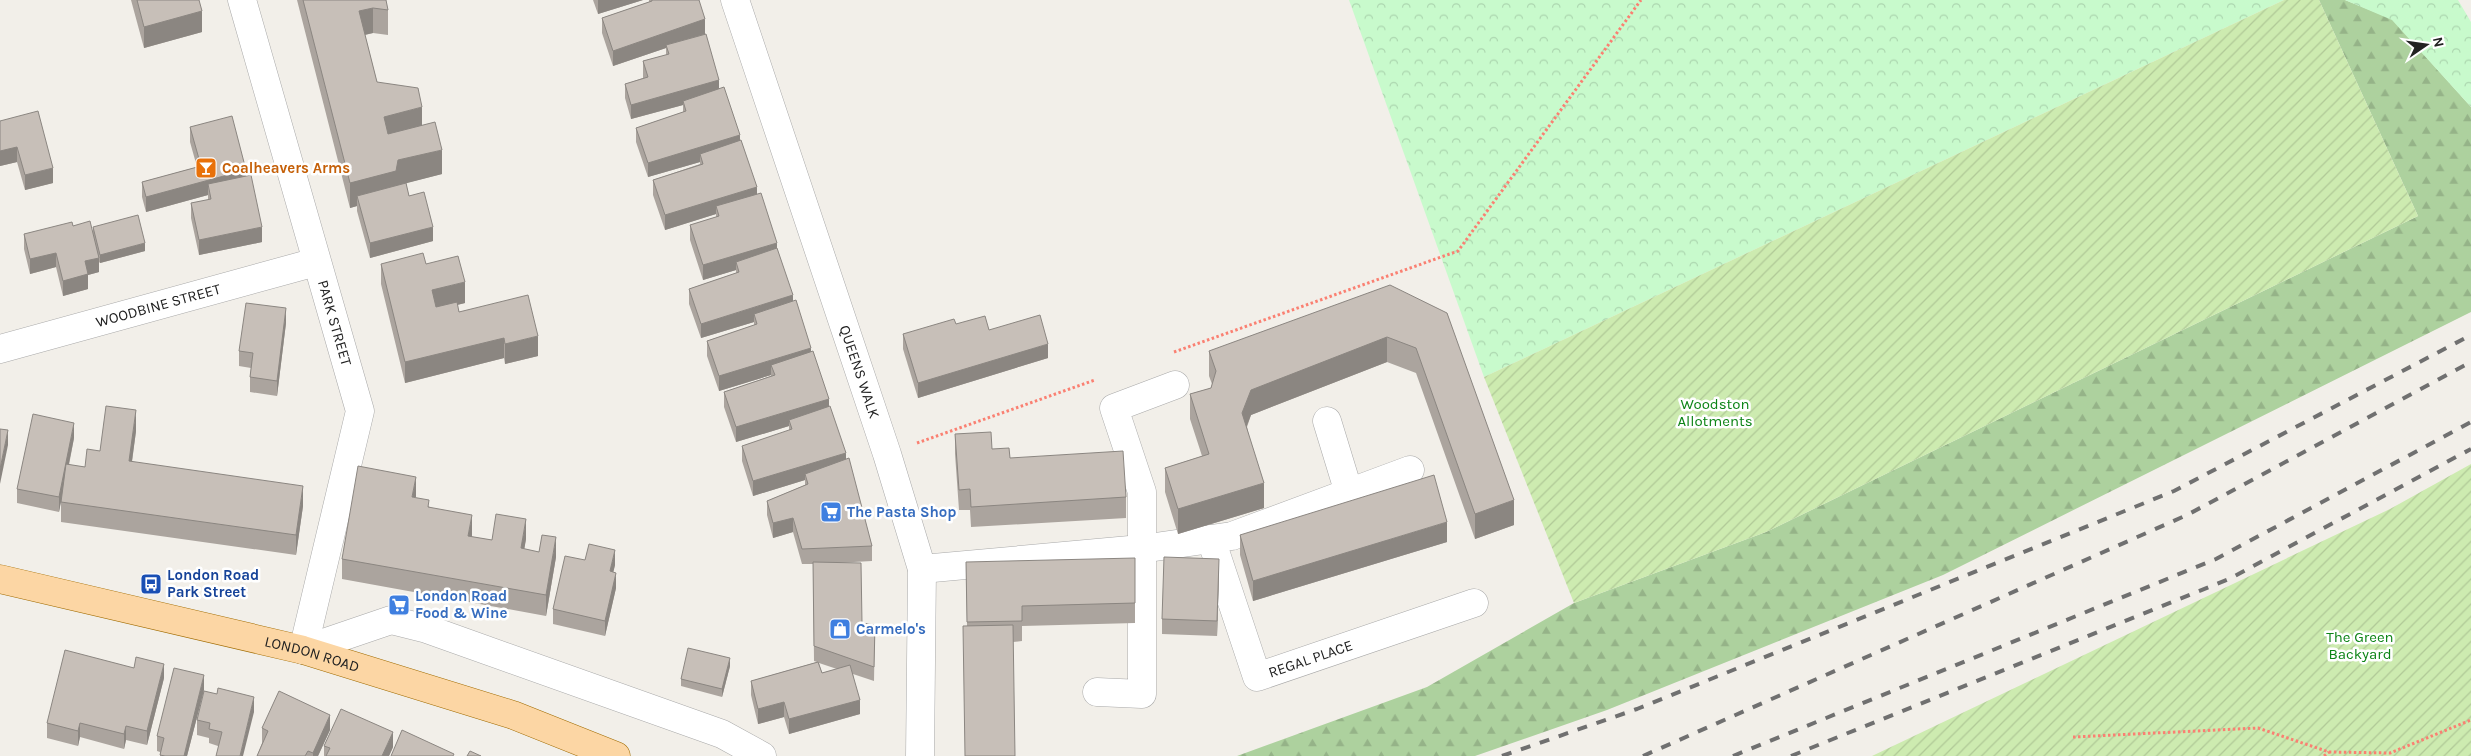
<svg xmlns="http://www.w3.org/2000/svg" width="2471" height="756" font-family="Karla,sans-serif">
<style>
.forest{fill:url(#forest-firs)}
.park{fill:url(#park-crowns)}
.garden{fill:url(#garden-furrows)}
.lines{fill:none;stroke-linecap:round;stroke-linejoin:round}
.minor-casing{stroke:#a9a9a9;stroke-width:29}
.major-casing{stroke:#a06b00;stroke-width:29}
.path{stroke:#fa8072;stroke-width:3;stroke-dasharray:2.5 2.5;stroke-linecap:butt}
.minor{stroke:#fff;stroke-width:28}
.major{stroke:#fcd6a4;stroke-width:28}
.rail{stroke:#707070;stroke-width:4;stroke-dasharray:10 10;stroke-linecap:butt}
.wall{fill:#aba49e;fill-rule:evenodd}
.shaded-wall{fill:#8b8681}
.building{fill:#c7bfb8;stroke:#8b8681}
.labels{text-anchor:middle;stroke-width:5;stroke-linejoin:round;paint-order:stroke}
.food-label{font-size:15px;font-weight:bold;fill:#c56008;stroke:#fff;text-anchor:start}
.street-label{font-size:15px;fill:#222;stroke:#fff}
.park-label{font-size:15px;fill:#0c8416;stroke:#fff}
.shop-label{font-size:15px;font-weight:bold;fill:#366cbe;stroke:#fff;text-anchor:start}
.transit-label{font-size:15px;font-weight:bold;fill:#164399;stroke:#fff;text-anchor:start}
</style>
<defs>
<pattern id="forest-firs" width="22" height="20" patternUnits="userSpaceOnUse" patternTransform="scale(1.25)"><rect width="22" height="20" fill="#add19e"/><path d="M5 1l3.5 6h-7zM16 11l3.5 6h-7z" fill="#95b388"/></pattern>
<pattern id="park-crowns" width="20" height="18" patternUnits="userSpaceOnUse" patternTransform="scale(1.25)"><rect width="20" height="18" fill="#c8facc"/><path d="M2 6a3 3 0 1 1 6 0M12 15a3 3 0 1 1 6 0" fill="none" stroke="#acd6af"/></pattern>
<pattern id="garden-furrows" width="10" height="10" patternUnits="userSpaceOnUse" patternTransform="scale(1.25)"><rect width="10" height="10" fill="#cdebb0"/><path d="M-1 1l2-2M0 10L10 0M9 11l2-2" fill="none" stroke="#b0c997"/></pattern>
</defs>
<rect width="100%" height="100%" fill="#f2efe9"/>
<path class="forest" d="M 2319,0 L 2345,0 L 2392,19 L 2471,107 L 2471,312 L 1943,575 L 1607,710 L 1475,756 L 1237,756 L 1427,687 L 1574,603 L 1766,532 L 2418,216 Z"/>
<g class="park">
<path d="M 1349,0 L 2284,0 L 1484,377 Z"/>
<path d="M 2345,0 L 2458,0 L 2471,22 L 2471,107 L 2392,20 Z"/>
</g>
<g class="garden">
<path d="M 2284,0 L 2319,0 L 2418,216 L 1766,532 L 1574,603 L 1484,377 Z"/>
<path d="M 2471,464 L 2471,756 L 1872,756 L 2390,509 Z"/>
</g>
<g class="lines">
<g class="minor-casing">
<g id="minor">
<path id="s1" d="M 242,0 L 360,411 L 303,650"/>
<path id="s2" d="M 735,0 L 887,454 L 922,569 L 920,756"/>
<path id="s3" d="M 0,349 L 316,262"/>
<path d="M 1327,421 L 1349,493"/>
<path id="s4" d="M 1211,539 L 1257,677 L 1474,603"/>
<path d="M 922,569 L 1141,549 L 1232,536 L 1410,470"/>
<path d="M 303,650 L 391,620 L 427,629 L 722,734 L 762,756"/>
<path d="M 1097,692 L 1142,694 L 1142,492 L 1114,408 L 1175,385"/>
</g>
</g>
<g class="major-casing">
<g id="major">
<path id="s5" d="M 0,579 L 303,650 L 513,715 L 616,756"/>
</g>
</g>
<g class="path">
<path d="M 1174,352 L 1458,251 L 1641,0"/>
<path d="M 917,443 L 1095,380"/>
<path d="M 2073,737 L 2258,728 L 2329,752 L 2390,753 L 2471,720"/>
<path d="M 2324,756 L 2329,752"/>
</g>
<use href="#minor" class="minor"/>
<use href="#major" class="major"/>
<g class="rail">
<path d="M 1502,756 L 1637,709 L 2174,491 L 2471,335"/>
<path d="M 1643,756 L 2187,515 L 2471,362"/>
<path d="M 1733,756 L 2216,559 L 2471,422"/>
<path d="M 1791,756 L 2229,579 L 2471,449"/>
</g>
</g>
<g class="wall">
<path d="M 131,0 L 199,0 L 202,32 L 144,48 Z"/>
<path d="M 297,0 L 386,0 L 388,10 L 388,35 L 373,33 L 365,35 L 377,82 L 422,125 L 442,174 L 406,183 L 409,196 L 433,241 L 370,258 L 357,211 L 357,206 L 350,208 Z"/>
<path d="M 593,0 L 643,0 L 598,14 Z"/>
<path d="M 649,0 L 699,0 L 705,34 L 719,89 L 740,140 L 757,194 L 777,249 L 793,301 L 811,352 L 846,459 L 872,546 L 872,561 L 836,563 L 862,623 L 875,625 L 874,681 L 853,674 L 860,714 L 789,734 L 784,717 L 758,724 L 751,695 L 751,681 L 817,662 L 814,661 L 813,564 L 802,564 L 793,532 L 773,538 L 767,515 L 767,501 L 805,485 L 805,480 L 753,496 L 742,461 L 742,446 L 789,431 L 789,426 L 736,442 L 724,407 L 724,392 L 771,376 L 771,375 L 719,391 L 707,356 L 707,341 L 754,325 L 754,322 L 701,338 L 689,304 L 689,289 L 736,273 L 736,270 L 703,280 L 690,240 L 690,225 L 716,217 L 716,214 L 665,230 L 653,195 L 653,180 L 700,164 L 700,162 L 648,177 L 636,142 L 636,128 L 683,112 L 683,105 L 631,119 L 625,98 L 625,84 L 643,78 L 643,61 L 666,55 L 666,48 L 613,66 L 602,33 L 602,18 L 649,2 ZM 819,663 L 837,669 L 822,673 Z"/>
<path d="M 0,121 L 53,183 L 25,190 L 17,162 L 0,166 Z"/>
<path d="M 190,127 L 246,176 L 262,242 L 199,255 L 191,218 L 191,203 L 208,200 L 208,195 L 146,212 L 142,197 L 142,182 L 197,167 L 190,142 Z"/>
<path d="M 73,226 L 93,232 L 93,227 L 145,251 L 100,263 L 99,262 L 99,272 L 88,275 L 88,289 L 63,296 L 56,267 L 30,274 L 24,249 L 24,234 Z"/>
<path d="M 381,264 L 426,264 L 465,303 L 457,305 L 459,312 L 538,356 L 505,364 L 504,358 L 405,383 L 381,284 Z"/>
<path d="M 1447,313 L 1514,525 L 1475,539 L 1416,373 L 1387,362 L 1251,415 L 1247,427 L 1264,508 L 1178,534 L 1165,492 L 1165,468 L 1202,456 L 1190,419 L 1190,394 L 1211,388 L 1212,384 L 1209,376 L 1209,351 Z"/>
<path d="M 286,323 L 277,396 L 250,392 L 250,377 L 251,368 L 239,366 L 239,351 Z"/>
<path d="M 956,324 L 989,330 L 1048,358 L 918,398 L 903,349 L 903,334 Z"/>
<path d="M 136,431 L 132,462 L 303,506 L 296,555 L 61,522 L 61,500 L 59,512 L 17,503 L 17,489 L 74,438 L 69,465 L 85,467 L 100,451 Z"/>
<path d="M 955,434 L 992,449 L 1010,458 L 1126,497 L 1126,518 L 971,527 L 970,510 L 959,510 L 955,454 Z"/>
<path d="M 416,498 L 472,535 L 472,537 L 492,540 L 526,539 L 524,549 L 556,557 L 546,616 L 342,579 L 342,559 Z"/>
<path d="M 1240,535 L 1447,542 L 1253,601 L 1240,555 Z"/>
<path d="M 585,560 L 615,565 L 613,572 L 616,588 L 605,636 L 553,624 L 553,609 Z"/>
<path d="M 966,562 L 1135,603 L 1135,623 L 1022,626 L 1022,641 L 1013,642 L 967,626 Z"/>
<path d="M 1219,573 L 1217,636 L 1162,634 L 1162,619 Z"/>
<path d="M 730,666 L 722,697 L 681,686 L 681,679 Z"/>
<path d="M 164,678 L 147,745 L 126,740 L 124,749 L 80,737 L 78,746 L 47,738 L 47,723 Z"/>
<path d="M 204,690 L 187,756 L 160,756 L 160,752 L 157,751 L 157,736 Z"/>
<path d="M 254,712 L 218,746 L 209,743 L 209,738 L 197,735 L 197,720 Z"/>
<path d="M 262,728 L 330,730 L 318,756 L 257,756 L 262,743 Z"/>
<path d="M 324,746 L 393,747 L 389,756 L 324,756 Z"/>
</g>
<g class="shaded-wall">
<path d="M 598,0 L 643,0 L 598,14 Z"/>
<path d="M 373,8 L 373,33 L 359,36 L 359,11 Z"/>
<path d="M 202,11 L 202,32 L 144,48 L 144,27 Z"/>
<path d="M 705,19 L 705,34 L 666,45 L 666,48 L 613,66 L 613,51 Z"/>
<path d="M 719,80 L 719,95 L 683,101 L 683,105 L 631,119 L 631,105 Z"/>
<path d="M 422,107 L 422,132 L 384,142 L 384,117 Z"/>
<path d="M 740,135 L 740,149 L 700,154 L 700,162 L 648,177 L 648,163 Z"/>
<path d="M 17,147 L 17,162 L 0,166 L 0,151 Z"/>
<path d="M 442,150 L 442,174 L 357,196 L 357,206 L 350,208 L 350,183 L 398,160 Z"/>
<path d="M 53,168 L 53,183 L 25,190 L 25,175 Z"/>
<path d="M 246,170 L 246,185 L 208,184 L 208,195 L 146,212 L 146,197 Z"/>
<path d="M 757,187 L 757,202 L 716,206 L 716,214 L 665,230 L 665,215 Z"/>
<path d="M 262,227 L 262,242 L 199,255 L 199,240 Z"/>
<path d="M 433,227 L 433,241 L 370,258 L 370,243 Z"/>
<path d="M 145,243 L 145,251 L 100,263 L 100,255 Z"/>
<path d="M 777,243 L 777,258 L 736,262 L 736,270 L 703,280 L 703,265 Z"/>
<path d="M 56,253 L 56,267 L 30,274 L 30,259 Z"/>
<path d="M 99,258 L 99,272 L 88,275 L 88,289 L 63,296 L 63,281 L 85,261 Z"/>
<path d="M 465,282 L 465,303 L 432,311 L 432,290 Z"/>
<path d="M 793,295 L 793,310 L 754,314 L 754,322 L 701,338 L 701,324 Z"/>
<path d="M 286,308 L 286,323 L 277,396 L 277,381 Z"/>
<path d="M 538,336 L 538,356 L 505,364 L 505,344 Z"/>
<path d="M 1387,337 L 1387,362 L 1251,415 L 1242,438 L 1242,413 L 1251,390 Z"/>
<path d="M 504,338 L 504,358 L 405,383 L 405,362 Z"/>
<path d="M 1048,344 L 1048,358 L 918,398 L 918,383 Z"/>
<path d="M 811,348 L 811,362 L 771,365 L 771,375 L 719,391 L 719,376 Z"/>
<path d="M 829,399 L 829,413 L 789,420 L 789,426 L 736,442 L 736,427 Z"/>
<path d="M 136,410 L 136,431 L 129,482 L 129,461 Z"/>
<path d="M 74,423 L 74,438 L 59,512 L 59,497 Z"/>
<path d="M 8,430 L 8,445 L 0,484 L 0,469 Z"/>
<path d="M 846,453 L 846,468 L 805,474 L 805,480 L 753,496 L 753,481 Z"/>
<path d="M 416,477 L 416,497 L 412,497 Z"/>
<path d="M 1264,483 L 1264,508 L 1178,534 L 1178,509 Z"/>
<path d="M 303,486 L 303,506 L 296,555 L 296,535 Z"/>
<path d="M 1514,500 L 1514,525 L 1475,539 L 1475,514 Z"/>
<path d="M 472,515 L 472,535 L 468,557 L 468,536 Z"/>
<path d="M 793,518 L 793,532 L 773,538 L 773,523 Z"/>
<path d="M 526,519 L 526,539 L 521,569 L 521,548 Z"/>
<path d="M 1447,522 L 1447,542 L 1253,601 L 1253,581 Z"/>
<path d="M 556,537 L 556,557 L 546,616 L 546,595 Z"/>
<path d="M 615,550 L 615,565 L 610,586 L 610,571 Z"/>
<path d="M 1219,559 L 1219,573 L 1217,636 L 1217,621 Z"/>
<path d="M 616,573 L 616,588 L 605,636 L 605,621 Z"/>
<path d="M 730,658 L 730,666 L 722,697 L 722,689 Z"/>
<path d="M 164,664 L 164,678 L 147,745 L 147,731 Z"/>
<path d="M 204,675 L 204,690 L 187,756 L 184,756 Z"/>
<path d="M 254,697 L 254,712 L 243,756 L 240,756 Z"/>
<path d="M 860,700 L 860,714 L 789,734 L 789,719 Z"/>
<path d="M 784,702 L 784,717 L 758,724 L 758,709 Z"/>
<path d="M 330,715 L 330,730 L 318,756 L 313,756 L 313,753 Z"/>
<path d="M 80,723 L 80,737 L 78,746 L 78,731 Z"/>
<path d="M 126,726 L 126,740 L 124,749 L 124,734 Z"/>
<path d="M 393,732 L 393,747 L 389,756 L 382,756 Z"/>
</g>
<g class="building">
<path d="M 137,0 L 199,0 L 202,11 L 144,27 Z"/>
<path d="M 303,0 L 386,0 L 388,10 L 373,8 L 359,11 L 377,82 L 418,88 L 422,107 L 384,117 L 388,134 L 435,122 L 442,150 L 398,160 L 396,171 L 350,183 Z"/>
<path d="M 652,0 L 699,0 L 705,19 L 613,51 L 602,18 L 652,1 Z"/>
<path d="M 706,34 L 719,80 L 631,105 L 625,84 L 648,77 L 643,61 L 669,54 L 666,45 Z"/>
<path d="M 724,87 L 740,135 L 648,163 L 636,128 L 686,111 L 683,101 Z"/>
<path d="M 38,111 L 53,168 L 25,175 L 17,147 L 0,151 L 0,121 Z"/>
<path d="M 232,116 L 246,170 L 146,197 L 142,182 L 201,166 L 190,127 Z"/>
<path d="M 741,140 L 757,187 L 665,215 L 653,180 L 703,164 L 700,154 Z"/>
<path d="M 251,175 L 262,227 L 199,240 L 191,203 L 211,199 L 208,184 Z"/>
<path d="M 406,183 L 409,196 L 424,192 L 433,227 L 370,243 L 357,196 Z"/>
<path d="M 761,193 L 777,243 L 703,265 L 690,225 L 719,216 L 716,206 Z"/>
<path d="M 138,215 L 145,243 L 100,255 L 93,227 Z"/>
<path d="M 90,221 L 99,258 L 85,261 L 88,274 L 63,281 L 56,253 L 30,259 L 24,234 L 72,222 L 73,226 Z"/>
<path d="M 777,248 L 793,295 L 701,324 L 689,289 L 739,272 L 736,262 Z"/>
<path d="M 423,253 L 426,264 L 458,256 L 465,282 L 432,290 L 436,307 L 457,302 L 459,312 L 528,295 L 538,336 L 505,344 L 504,338 L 405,362 L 381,264 Z"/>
<path d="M 1390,285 L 1447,313 L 1514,500 L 1475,514 L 1416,348 L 1387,337 L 1251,390 L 1242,413 L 1264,483 L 1178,509 L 1165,468 L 1209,454 L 1190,394 L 1211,388 L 1216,371 L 1209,351 Z"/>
<path d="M 796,300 L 811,348 L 719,376 L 707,341 L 757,324 L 754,314 Z"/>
<path d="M 246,303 L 286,308 L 277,381 L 250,377 L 253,353 L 239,351 Z"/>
<path d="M 1040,315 L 1048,344 L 918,383 L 903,334 L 954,319 L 956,324 L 985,316 L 989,330 Z"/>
<path d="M 813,351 L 829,399 L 736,427 L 724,392 L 775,375 L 771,365 Z"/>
<path d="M 106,406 L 136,410 L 129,461 L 303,486 L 296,535 L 61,502 L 66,464 L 85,467 L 87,449 L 100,451 Z"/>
<path d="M 830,406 L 846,453 L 753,481 L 742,446 L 792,429 L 789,420 Z"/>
<path d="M 33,414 L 74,423 L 59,497 L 17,489 Z"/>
<path d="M 0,429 L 8,430 L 0,469 Z"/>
<path d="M 991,432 L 992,449 L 1009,448 L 1010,458 L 1123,451 L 1126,497 L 971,507 L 970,489 L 959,490 L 955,434 Z"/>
<path d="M 849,458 L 872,546 L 802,549 L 793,518 L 773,523 L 767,501 L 808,484 L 805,474 Z"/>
<path d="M 358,466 L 416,477 L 412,497 L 429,500 L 428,507 L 472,515 L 468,536 L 492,540 L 496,514 L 526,519 L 521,548 L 539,552 L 542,535 L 556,537 L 546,595 L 342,559 Z"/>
<path d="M 1434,475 L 1447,522 L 1253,581 L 1240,535 Z"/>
<path d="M 589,544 L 615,550 L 610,571 L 616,573 L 605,621 L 553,609 L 565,556 L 585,560 Z"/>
<path d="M 1164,557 L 1219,559 L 1217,621 L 1162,619 Z"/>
<path d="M 1135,558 L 1135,603 L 1022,606 L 1022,621 L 967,622 L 966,562 Z"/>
<path d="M 813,562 L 861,563 L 862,623 L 875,625 L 874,667 L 814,646 Z"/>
<path d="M 1013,625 L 1015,756 L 965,756 L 963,626 Z"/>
<path d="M 688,648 L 730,658 L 722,689 L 681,679 Z"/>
<path d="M 65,650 L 134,668 L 136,657 L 164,664 L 147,731 L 126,726 L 124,734 L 80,723 L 78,731 L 47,723 Z"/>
<path d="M 818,662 L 822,673 L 850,665 L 860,700 L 789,719 L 784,702 L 758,709 L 751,681 Z"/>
<path d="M 174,668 L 204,675 L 184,756 L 165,756 L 160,755 L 164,738 L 157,736 Z"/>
<path d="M 218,688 L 254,697 L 240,756 L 216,756 L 222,732 L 209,729 L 210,723 L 197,720 L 204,691 L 217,694 Z"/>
<path d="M 279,691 L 330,715 L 313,753 L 308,751 L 305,756 L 257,756 L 268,731 L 262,728 Z"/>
<path d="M 341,709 L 393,732 L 382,756 L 326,756 L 330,748 L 324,746 Z"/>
<path d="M 402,730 L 454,754 L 453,756 L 391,756 Z"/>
<path d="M 470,751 L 481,756 L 467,756 Z"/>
</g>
<defs>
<g id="bar-square" transform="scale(1.125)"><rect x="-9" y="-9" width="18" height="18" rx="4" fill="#e8710a" stroke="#fff"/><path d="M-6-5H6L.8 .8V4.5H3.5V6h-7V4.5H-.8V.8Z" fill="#fff"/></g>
<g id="supermarket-square" transform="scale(1.125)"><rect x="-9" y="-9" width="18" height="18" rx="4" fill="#3f7fe0" stroke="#fff"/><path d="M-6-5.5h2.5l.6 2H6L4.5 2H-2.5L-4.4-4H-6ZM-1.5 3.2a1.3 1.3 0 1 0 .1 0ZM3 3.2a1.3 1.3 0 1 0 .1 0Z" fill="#fff"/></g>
<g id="bus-square" transform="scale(1.125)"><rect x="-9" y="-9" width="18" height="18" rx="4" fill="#1a4fb4" stroke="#fff"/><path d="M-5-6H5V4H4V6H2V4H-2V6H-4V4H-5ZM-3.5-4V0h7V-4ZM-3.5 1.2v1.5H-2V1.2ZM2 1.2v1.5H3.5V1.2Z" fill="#fff"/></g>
<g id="shop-square" transform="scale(1.125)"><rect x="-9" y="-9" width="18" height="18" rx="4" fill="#3f7fe0" stroke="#fff"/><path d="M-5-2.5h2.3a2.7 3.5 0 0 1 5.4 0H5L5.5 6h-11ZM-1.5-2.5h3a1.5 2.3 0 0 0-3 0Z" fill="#fff"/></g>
</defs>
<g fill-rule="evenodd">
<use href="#bar-square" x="206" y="168"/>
<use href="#supermarket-square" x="831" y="512"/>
<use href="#bus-square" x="151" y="584"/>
<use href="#supermarket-square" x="399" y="605"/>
<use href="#shop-square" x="840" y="629"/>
</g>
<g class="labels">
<g class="food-label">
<text x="222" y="173">Coalheavers Arms</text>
</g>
<g class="street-label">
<text dy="5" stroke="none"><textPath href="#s3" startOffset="164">WOODBINE STREET</textPath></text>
<text dy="5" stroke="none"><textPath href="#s1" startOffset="336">PARK STREET</textPath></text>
<text dy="5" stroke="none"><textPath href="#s2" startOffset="392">QUEENS WALK</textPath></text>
<text dy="5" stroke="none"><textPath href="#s5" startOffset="321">LONDON ROAD</textPath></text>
<text dy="5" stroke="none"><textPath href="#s4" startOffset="202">REGAL PLACE</textPath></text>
</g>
<g class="park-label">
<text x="1715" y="409">Woodston<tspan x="1715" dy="17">Allotments</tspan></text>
<text x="2360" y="642">The Green<tspan x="2360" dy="17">Backyard</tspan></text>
</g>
<g class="shop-label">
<text x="847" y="517">The Pasta Shop</text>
<text x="415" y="601">London Road<tspan x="415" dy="17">Food &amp; Wine</tspan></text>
<text x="856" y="634">Carmelo's</text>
</g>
<g class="transit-label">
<text x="167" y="580">London Road<tspan x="167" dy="17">Park Street</tspan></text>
</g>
</g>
<g transform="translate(2426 45) rotate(77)" stroke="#ffffff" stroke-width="4" paint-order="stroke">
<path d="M0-4L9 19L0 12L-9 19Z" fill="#222222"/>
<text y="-8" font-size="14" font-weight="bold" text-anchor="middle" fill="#222222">N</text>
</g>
</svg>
